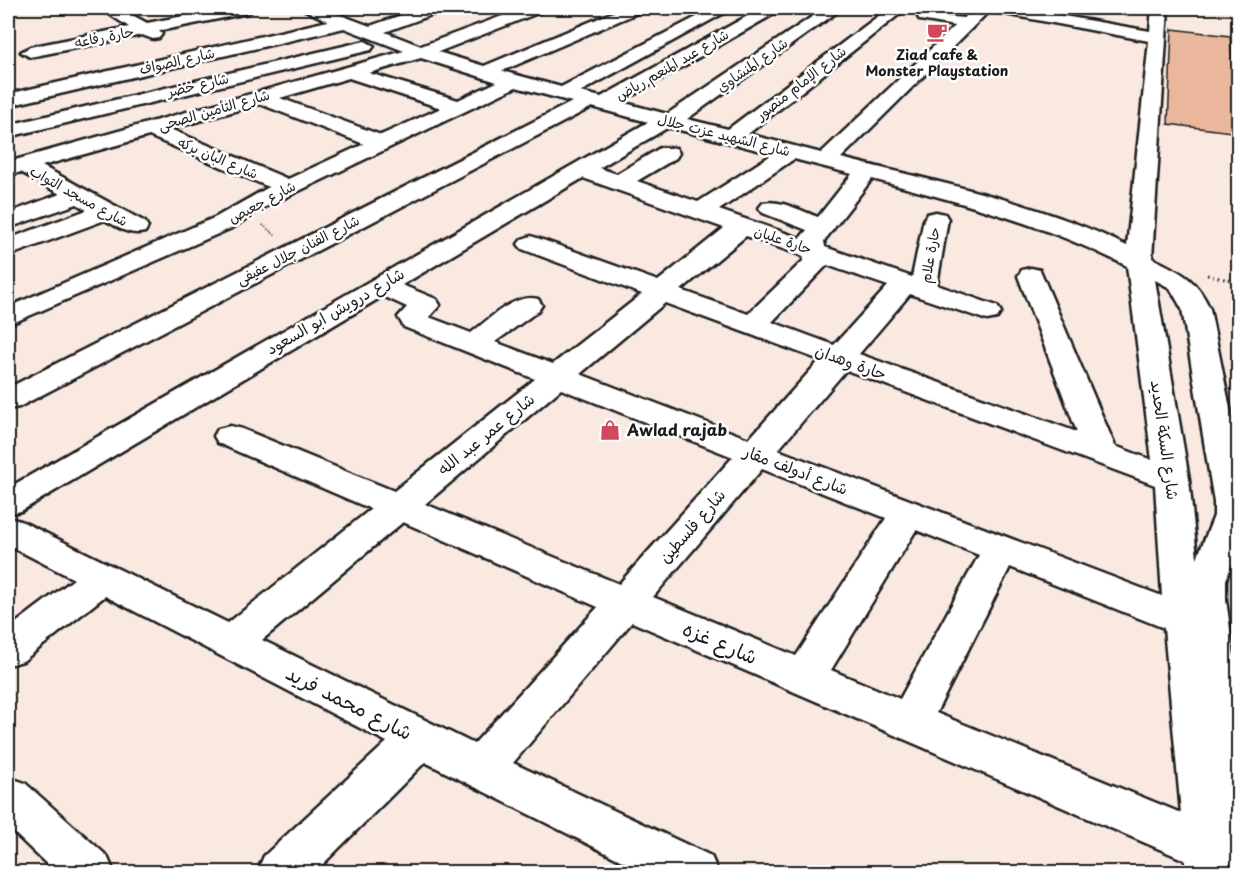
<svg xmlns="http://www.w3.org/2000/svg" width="1246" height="880" font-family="'Playpen Sans','Playpen Sans Arabic',sans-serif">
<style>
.building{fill:#eab79c;stroke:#1c1c1c;stroke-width:1.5}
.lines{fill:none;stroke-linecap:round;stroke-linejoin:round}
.minor-casing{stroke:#1c1c1c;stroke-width:5}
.path-far1{stroke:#1c1c1c;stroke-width:2;stroke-dasharray:1 2;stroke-linecap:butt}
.path{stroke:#1c1c1c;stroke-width:3;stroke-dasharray:1.5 4;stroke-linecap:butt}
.minor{fill:#fff;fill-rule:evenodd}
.labels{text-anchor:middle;stroke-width:5;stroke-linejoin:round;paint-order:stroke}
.far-street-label{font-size:14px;fill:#1c1c1c;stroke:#fff}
.far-poi-label{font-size:14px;font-weight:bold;fill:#1c1c1c;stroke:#fff}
.street-label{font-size:16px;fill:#1c1c1c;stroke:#fff}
.poi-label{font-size:16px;font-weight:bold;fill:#1c1c1c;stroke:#fff;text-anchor:start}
.near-street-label{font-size:20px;fill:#1c1c1c;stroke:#fff}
</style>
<rect width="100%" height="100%" fill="#f9e9e1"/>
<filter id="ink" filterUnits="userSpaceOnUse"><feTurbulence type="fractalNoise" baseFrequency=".0167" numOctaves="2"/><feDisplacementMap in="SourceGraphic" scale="12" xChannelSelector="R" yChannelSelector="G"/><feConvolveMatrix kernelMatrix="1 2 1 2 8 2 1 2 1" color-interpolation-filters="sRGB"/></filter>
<g filter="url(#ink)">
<path class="building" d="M 1172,29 L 1230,36 L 1239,133 L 1168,124 Z"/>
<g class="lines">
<g class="minor-casing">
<g id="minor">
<path d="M 100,8 L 119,8 L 147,23 L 226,8 L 256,8 L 248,13 L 159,31 L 162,34 L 159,38 L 153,39 L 142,35 L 30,57 L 21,52 L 30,47 L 129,27 Z"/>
<path d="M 301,8 L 322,8 L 370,26 L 422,8 L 444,8 L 442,11 L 385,32 L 421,46 L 524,8 L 545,8 L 543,11 L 438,52 L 484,66 L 623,8 L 644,8 L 642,11 L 502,71 L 561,87 L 714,8 L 733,8 L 580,92 L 601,97 L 762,8 L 781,8 L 779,11 L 621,102 L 667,114 L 825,8 L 843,8 L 687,119 L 728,129 L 889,8 L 907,8 L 748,134 L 821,153 L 955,26 L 920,20 L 918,17 L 920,14 L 964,18 L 974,8 L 1018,8 L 1150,31 L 1152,8 L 1168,8 L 1152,258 C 1182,273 1196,278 1210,309 L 1238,448 L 1238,547 L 1226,580 L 1226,600 L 1238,683 L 1238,858 L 1234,857 L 1236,872 L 1186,872 L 1185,860 L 632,622 L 513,763 L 711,856 L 718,872 L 644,872 L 425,762 L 315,872 L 257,872 L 264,856 L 387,742 L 105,596 L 23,661 L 8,665 L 8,629 L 74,579 L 8,545 L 8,518 L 21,521 L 228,623 L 371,509 L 218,443 L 214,436 L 218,429 L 230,426 L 242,429 L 394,491 L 535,379 L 404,327 L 398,317 L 407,307 L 383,296 L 21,511 L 8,514 L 8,488 L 648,122 L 592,107 L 19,407 L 8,409 L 8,388 L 572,102 L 516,87 L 259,210 L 234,227 L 8,325 L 8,307 L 216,217 L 269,187 L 149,136 L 42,166 L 145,222 L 148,227 L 145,232 C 129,236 118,227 105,220 L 8,256 L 8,239 L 87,210 L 77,204 L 8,228 L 8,213 L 60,194 L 21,172 L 8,176 L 8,162 L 404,51 L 344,28 L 8,106 L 8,94 L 328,21 ZM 989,11 L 1149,41 L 1127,246 C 1042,203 933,181 841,158 ZM 421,58 L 497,82 L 458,100 L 369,73 ZM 349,78 L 441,108 L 381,135 L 280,98 ZM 260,104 L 364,144 L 288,179 L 170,129 ZM 667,128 L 672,128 L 773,154 L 698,202 L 637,181 L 676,158 L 679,153 L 676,148 L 660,148 L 617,174 L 599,168 ZM 794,159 L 852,174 L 818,217 C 801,211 780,199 763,203 L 759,208 L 763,213 L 807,230 L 800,238 L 719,210 ZM 583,178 L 724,228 L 658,281 L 540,239 L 531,236 L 522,239 L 518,244 L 522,249 L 642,294 L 553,364 L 495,342 L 538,311 L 542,305 L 538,299 C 514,293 490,319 471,333 L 429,317 L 440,305 L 436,299 L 402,285 ZM 872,179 C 959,202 1047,225 1127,266 L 1152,460 L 1115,446 L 1040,270 L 1031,268 L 1022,270 L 1018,276 L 1077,432 L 859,354 L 910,294 L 987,320 L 997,318 L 1001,312 L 997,306 L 937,285 L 948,219 L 945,214 L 936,212 L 927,214 L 924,219 L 912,277 L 825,247 L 824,241 ZM 746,236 L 803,256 L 804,260 L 748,314 L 681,290 ZM 827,265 L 888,286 L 834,345 L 772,322 ZM 1155,280 L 1170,288 L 1182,309 L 1214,502 L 1214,516 L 1197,558 L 1189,479 ZM 665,303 L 820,360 L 749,439 L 580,374 ZM 846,370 L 1155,485 L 1162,596 L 778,450 ZM 561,389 L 733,457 L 619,584 L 425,504 ZM 762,469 L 886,518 L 796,656 L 653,597 ZM 403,522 L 598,607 L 474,744 L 262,640 ZM 916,530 L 979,555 L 900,699 L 831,670 ZM 1010,567 L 1164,628 L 1181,813 L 936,713 Z"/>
<path d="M 365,41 L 374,46 L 371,50 L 8,137 L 8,125 Z"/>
<path d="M 8,777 L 25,783 L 107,856 L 114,872 L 55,872 L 8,827 Z"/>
</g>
</g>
<path class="path-far1" d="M 263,225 L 276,236"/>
<path class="path" d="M 1207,275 L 1238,282"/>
<use href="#minor" class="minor"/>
</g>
</g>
<defs>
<g id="cafe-bare" transform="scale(1.62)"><path d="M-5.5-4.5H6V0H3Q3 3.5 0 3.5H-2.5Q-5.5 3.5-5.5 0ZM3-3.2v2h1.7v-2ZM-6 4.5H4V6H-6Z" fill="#d1495b" stroke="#fff" stroke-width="2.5" paint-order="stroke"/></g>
<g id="shop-bare" transform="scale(1.62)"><path d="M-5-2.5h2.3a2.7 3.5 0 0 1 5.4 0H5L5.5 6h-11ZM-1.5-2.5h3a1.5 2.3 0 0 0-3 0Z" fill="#d1495b" stroke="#fff" stroke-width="2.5" paint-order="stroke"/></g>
</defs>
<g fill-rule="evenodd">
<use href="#cafe-bare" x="937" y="32"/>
<use href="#shop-bare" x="610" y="430"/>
</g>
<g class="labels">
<g class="far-street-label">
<text transform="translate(104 37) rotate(-11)" y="5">حارة رفاعه</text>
<text transform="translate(177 61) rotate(-13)" y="5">شارع الصواف</text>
<text transform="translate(672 65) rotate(-30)" y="5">شارع عبد المنعم رياض</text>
<text transform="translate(752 65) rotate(-35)" y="5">شارع المنشاوي</text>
<text transform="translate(801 83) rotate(-38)" y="5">شارع الإمام منصور</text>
<text transform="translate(198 85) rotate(-13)" y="5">شارع خضر</text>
<text transform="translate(214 110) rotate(-16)" y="5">شارع التأمين الصحى</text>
<text transform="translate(724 135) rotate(14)" y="5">شارع الشهيد عزت جلال</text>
<text transform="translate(218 158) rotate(23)" y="5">شارع البان بركه</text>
<text transform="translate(79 196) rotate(29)" y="5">شارع مسجد التواب</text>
<text transform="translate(262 202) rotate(-28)" y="5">شارع جعيص</text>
<text transform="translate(783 240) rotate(19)" y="5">حارة عليان</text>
<text transform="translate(298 250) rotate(-27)" y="5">شارع الفنان جلال عفيفى</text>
<text transform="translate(930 255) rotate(-80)" y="5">حارة علام</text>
</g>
<g class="far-poi-label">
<text x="937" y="60">Ziad cafe &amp;<tspan x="937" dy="16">Monster Playstation</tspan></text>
</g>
<g class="street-label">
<text transform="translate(335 311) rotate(-30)" y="6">شارع درويش ابو السعود</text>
<text transform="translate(851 362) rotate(20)" y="6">حارة وهدان</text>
<text transform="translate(486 434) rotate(-39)" y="6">شارع عمر عبد الله</text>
<text transform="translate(1165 440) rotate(82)" y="6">شارع السكة الحديد</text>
<text transform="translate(796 470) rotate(21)" y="6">شارع أدولف مقار</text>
<text transform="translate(692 526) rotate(-49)" y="6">شارع فلسطين</text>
</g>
<g class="poi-label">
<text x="627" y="436">Awlad rajab</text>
</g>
<g class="near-street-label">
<text transform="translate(720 643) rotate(23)" y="7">شارع غزه</text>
<text transform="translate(349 703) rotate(27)" y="7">شارع محمد فريد</text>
</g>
</g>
<rect width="1246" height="880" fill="none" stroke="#fff" stroke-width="30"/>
<rect x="15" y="15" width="1216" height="850" fill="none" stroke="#1c1c1c" stroke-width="2" filter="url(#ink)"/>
</svg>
